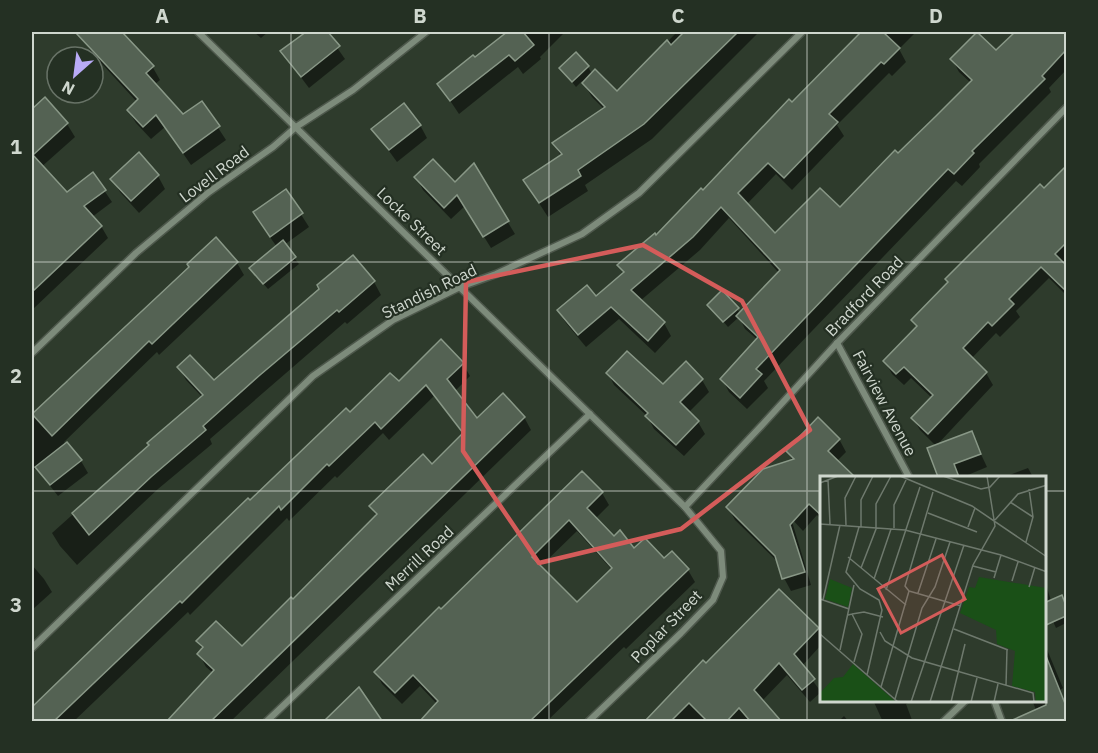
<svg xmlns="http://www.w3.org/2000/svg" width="1098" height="753" font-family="'IBM Plex Sans',sans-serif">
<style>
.shadow{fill:#0007;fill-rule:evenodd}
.building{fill:#546253;stroke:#899887;stroke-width:1.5;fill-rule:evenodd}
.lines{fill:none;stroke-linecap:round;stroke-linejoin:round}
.minor-casing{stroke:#4e584c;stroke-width:9}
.minor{stroke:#7d8b7b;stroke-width:6}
.marked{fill:none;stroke:#d45c5a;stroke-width:4.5;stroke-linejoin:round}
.grid{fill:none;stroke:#cfd7ce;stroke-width:1.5;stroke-opacity:0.55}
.labels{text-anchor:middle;stroke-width:4.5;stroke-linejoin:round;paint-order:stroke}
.street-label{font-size:16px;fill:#cfd7ce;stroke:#243023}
.inset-road{fill:none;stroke:#6e796d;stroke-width:1.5}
.view{fill:#d45c5a;fill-opacity:0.15;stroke:#d45c5a;stroke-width:3}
.inset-edge{fill:none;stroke:#cfd7ce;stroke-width:3}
.neatline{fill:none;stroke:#cfd7ce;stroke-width:2}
.grid-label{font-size:20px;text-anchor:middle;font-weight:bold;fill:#cfd7ce}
</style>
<rect width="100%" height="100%" fill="#2e3b2c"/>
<g class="shadow">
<path d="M 93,32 L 102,32 L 106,35 L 109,32 L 120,32 L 152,66 L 160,80 L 154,85 L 183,116 L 202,103 L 226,140 L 191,165 L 165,127 L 151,139 L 136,123 L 128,110 L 137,102 L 92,53 L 84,40 Z"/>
<path d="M 254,32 L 268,32 L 261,38 Z"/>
<path d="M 306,32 L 326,32 L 345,59 L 309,88 L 282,52 Z"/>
<path d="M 509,32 L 565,32 L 540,57 L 541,59 L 523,74 L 518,67 L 459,114 L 439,84 L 474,60 Z"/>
<path d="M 677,32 L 695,32 L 699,36 L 703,32 L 759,32 L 652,139 L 585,185 L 588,191 L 548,217 L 533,194 L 561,156 L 554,144 L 604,109 L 592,97 L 582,81 L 576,87 L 561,68 L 588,67 L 592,74 L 617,93 Z"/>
<path d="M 862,32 L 916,32 L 899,49 L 906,62 L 892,76 L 889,73 L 837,125 L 844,136 L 792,190 L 776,174 L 746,205 L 775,236 L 840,209 L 971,83 L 959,72 L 952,59 L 996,52 L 1017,32 L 1066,32 L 1066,70 L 1049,88 L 1051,92 L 979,164 L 980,167 L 962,186 L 956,181 L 764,381 L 768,388 L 747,409 L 729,392 L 722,379 L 758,340 L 745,329 L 739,317 L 728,327 L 709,305 L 737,308 L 740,314 L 779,273 L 729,218 L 700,250 L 640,301 L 664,323 L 671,336 L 655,353 L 619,319 L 586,347 L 566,323 L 558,311 L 596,298 L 624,274 L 619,265 L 656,237 L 792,104 Z"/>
<path d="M 45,99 L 67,124 L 75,137 L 39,169 L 32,160 L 32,112 Z"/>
<path d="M 420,125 L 427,138 L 397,162 L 373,129 Z"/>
<path d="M 474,166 L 515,234 L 491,248 L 465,206 L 451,219 L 423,190 L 416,177 L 455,184 Z"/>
<path d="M 1066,168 L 1066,262 L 1064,264 L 1066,267 L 1066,295 L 1049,278 L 1016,311 L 1020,317 L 1000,337 L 996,333 L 971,359 L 986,373 L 993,385 L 936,446 L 920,430 L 913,418 L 932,398 L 911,378 L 904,385 L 892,374 L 885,361 L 917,327 L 913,320 Z"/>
<path d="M 93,174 L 112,202 L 92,217 L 101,226 L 108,238 L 32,310 L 32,207 L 34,204 L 32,199 L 32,191 L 49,175 L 66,194 Z"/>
<path d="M 158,176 L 165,189 L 139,213 L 120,192 L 112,179 Z"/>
<path d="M 286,191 L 309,227 L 284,245 L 299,264 L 268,289 L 255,274 L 277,247 L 262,226 Z"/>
<path d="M 216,239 L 237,263 L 244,275 L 159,355 L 157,352 L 64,442 L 81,461 L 88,473 L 58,496 L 36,468 L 32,472 L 32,417 L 191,267 Z"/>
<path d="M 353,257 L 374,282 L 381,295 L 347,324 L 345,322 L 210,439 L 212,444 L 158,489 L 77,565 L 60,546 L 52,533 L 203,398 L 186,380 L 179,368 L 214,382 L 321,289 Z"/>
<path d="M 686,363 L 702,380 L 709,392 L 688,413 L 698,422 L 705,434 L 684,456 L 654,429 L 647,416 L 614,385 L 608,373 L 663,386 Z"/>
<path d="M 463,364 L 470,376 L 455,391 L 477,420 L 524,417 L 531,430 L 230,722 L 168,722 L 213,673 L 206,667 L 199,654 L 203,650 L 198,642 L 242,648 L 293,601 L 376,516 L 371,506 L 432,466 L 464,435 L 434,396 L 389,440 L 383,433 L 337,478 L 335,476 L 289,521 L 287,518 L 190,615 L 188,612 L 73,722 L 32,722 L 32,709 L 248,501 L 250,503 L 350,414 L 399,383 Z"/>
<path d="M 971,433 L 987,467 L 963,477 L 940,477 Z"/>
<path d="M 839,439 L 846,452 L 837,461 L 853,477 L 822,477 L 822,520 L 817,515 L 803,531 L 791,518 L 811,585 L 791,591 L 784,578 L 779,563 L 735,520 L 728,507 L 793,461 L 787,451 Z"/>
<path d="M 1028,468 L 1033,477 L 1007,477 L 1007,476 Z"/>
<path d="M 582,473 L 602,493 L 609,505 L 595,519 L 614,538 L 634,550 L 688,570 L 695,582 L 626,649 L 624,647 L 546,722 L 425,722 L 437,704 L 420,686 L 402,704 L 382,684 L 376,672 ZM 577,531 L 612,570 L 577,604 L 540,567 Z"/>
<path d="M 32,565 L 44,579 L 52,592 L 32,610 Z"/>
<path d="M 1046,584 L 1051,601 L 1062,597 L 1066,607 L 1066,623 L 1056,628 L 1046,606 Z"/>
<path d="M 818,629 L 822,636 L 822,644 L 802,666 L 821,692 L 810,702 L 787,675 L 762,701 L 778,722 L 646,722 L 706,665 Z"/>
<path d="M 1046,647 L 1063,688 L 1060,690 L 1066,704 L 1066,722 L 1041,722 L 1032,700 L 1046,700 Z"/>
<path d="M 873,700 L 914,700 L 906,704 L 912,720 L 883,722 Z"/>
<path d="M 844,716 L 849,722 L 838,722 Z"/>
</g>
<g class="building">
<path d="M 75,32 L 122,32 L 154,66 L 146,73 L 183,114 L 202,101 L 220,126 L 183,153 L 156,115 L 143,127 L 127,110 L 138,99 Z"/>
<path d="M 306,32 L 328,32 L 340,46 L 301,77 L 280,51 Z"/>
<path d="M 507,32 L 523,32 L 534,45 L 515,61 L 509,55 L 450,101 L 437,84 L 473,55 L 475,57 Z"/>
<path d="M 684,32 L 738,32 L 644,124 L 578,170 L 581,176 L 539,203 L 523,180 L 562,154 L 552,143 L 605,107 L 582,83 L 595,69 L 617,91 L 667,40 L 671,45 Z"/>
<path d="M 861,32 L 883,32 L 900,48 L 884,64 L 881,62 L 829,114 L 838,122 L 784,178 L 768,163 L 738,193 L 775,233 L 820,188 L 840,207 L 895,150 L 898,153 L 936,116 L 972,80 L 950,59 L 977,32 L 996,50 L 1015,32 L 1066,32 L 1066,50 L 1042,76 L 1045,79 L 972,151 L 974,153 L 954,174 L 948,169 L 756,369 L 762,374 L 740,398 L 720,379 L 758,337 L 736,316 L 780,270 L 721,207 L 693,237 L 631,290 L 665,322 L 648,341 L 611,307 L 578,335 L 557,310 L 587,285 L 596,296 L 624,272 L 617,265 L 655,233 L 656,235 L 701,188 L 703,190 L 789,99 L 792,102 Z"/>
<path d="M 576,52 L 589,66 L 572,82 L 559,68 Z"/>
<path d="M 45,97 L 68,123 L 33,155 L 67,192 L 93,172 L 106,190 L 84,206 L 102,226 L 32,292 L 32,109 Z"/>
<path d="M 404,103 L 421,125 L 389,150 L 371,129 Z"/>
<path d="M 139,152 L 159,175 L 131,201 L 110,179 Z"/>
<path d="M 433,159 L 455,182 L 474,163 L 509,221 L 483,237 L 457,195 L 444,208 L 414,177 Z"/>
<path d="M 1066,166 L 1066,243 L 1055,254 L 1066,265 L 1066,291 L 1041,267 L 1009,299 L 1014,304 L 992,326 L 988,322 L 963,348 L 987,372 L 928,434 L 911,418 L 933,395 L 904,367 L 896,374 L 883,361 L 917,326 L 911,320 L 948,282 L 945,279 L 1040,184 L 1044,188 Z"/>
<path d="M 286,189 L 303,213 L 270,237 L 253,212 Z"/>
<path d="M 216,237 L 238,262 L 152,344 L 149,341 L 52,436 L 32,414 L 189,267 L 187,264 Z"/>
<path d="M 283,240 L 296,257 L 263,284 L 249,268 Z"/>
<path d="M 353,255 L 375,281 L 339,312 L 337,310 L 260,375 L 203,426 L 206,430 L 151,477 L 89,535 L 72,513 L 149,445 L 147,443 L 203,395 L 177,367 L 190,355 L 214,380 L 319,289 L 317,285 Z"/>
<path d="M 722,290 L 739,308 L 723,322 L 707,305 Z"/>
<path d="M 441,339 L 464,363 L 447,379 L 477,418 L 503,393 L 525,417 L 210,722 L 166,722 L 214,670 L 197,654 L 203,647 L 196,641 L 216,621 L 242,646 L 291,597 L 293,599 L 377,514 L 369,506 L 423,454 L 432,464 L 463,433 L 426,385 L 381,429 L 375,422 L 329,466 L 327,464 L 281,510 L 279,506 L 182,603 L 180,601 L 53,722 L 32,722 L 32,707 L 248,498 L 250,500 L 346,408 L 350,412 L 390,373 L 399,381 Z"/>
<path d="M 627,351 L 663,384 L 686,361 L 703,379 L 680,402 L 699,421 L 676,445 L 645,416 L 648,413 L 606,373 Z"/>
<path d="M 818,417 L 840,439 L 828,451 L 855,477 L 822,477 L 822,516 L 809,504 L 790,525 L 805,572 L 782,579 L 775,556 L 726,507 L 763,469 L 794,459 L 786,451 Z"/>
<path d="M 972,431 L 981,454 L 954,464 L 959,477 L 938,477 L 927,448 Z"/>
<path d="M 67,442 L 82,460 L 50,485 L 35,467 Z"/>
<path d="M 582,471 L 603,492 L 587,508 L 614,536 L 620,530 L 634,548 L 645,538 L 664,558 L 672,551 L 689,569 L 529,722 L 419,722 L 438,701 L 413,675 L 395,693 L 374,672 L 439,607 L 441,609 ZM 569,520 L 612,568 L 577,602 L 532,557 Z"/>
<path d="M 779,589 L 819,628 L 794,654 L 815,679 L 802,690 L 779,663 L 754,690 L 782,722 L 751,722 L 739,708 L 726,722 L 708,722 L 689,703 L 670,722 L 644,722 L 703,660 L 706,663 Z"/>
<path d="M 1062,595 L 1066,606 L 1066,616 L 1046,625 L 1046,602 Z"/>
<path d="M 1046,656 L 1066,706 L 1066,722 L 1008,722 L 1046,705 Z"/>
<path d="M 359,687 L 383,722 L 323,722 Z"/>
</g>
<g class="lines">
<g class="minor-casing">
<g id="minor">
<path d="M 198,32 L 685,507 L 721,551 L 723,577 L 713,600 L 681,633 L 588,722"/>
<path d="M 837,343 L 909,477"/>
<path d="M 32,353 L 136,253 L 209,192 L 273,147 L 296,127 L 353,90 L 426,32"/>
<path d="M 685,507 L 763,424 L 837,343 L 1066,108"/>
<path d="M 32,648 L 313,376 L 393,320 L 460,287 L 496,274 L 582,234 L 639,193 L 802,32"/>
<path d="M 994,700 L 1002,722"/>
<path d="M 266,722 L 590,414"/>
<path d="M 943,722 L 966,700"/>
</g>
</g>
<use href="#minor" class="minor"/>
</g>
<path class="marked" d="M 643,245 L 742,301 L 810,430 L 681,529 L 539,563 L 463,451 L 466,282 Z"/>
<path class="grid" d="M 291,32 L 291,722M 549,32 L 549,722M 807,32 L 807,722M 32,262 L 1066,262M 32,491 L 822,491M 1046,491 L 1066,491"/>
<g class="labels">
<g class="street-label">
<text transform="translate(214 174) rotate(-37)" y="6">Lovell Road</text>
<text transform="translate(412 221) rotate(44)" y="6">Locke Street</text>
<text transform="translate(429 291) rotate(-26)" y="6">Standish Road</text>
<text transform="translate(864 296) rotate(-46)" y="6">Bradford Road</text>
<text transform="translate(885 403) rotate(62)" y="6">Fairview Avenue</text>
<text transform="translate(419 558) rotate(-43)" y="6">Merrill Road</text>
<text transform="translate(666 626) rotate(-46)" y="6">Poplar Street</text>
</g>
</g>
<g transform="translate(820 476)">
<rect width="226" height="226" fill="#2e3b2c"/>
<path d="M 159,101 L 226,112 L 226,226 L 216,226 L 215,216 L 192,210 L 195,175 L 177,168 L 176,154 L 140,137 L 149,111 L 155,112 ZM 10,103 L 32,112 L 28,131 L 5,123 ZM 33,188 L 76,226 L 0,226 L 0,217 L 14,202 L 23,201 Z" fill="#1a5017"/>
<path class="inset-road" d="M 80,0 L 152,30 L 227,81M 123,0 L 161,13 L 170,11 L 180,0M 8,4 L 10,48M 0,7 L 18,0M 190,26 L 213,41M 108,37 L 157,56M 175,44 L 198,18 L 227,9M 0,48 L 85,54 L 181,79 L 227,96M 26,49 L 25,22 L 36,0M 39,51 L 26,96 L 40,113 L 59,124 L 62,134 L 47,199M 41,51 L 41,24 L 53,0M 148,51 L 155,32M 74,52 L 74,29 L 86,4M 206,66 L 213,41 L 209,13M 28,81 L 86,129M 153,90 L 176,96M 41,92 L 56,53 L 56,28 L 71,0M 174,102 L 181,79M 54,103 L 71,53M 192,105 L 198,86M 209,111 L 215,91M 66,114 L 100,11M 89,115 L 85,110 L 113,16M 89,115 L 141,130M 98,117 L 116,63M 0,123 L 29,133M 3,124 L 20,49M 32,138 L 44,136 L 63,141M 28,139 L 32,138 L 42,158 L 34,186M 134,153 L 188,174M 60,156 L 65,165 L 92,182 L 213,217 L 214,226M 0,158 L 78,226M 20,174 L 34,109M 186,210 L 187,173M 61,211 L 89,115M 75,223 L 102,132 L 115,111 L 130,66M 91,226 L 144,69M 110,226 L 153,89 L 175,50 L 167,0M 131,226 L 145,168M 151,226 L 157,202M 174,226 L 178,208"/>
<path class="view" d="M 122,79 L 145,123 L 81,157 L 58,113 Z"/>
<rect width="226" height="226" class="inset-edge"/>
</g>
<rect width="1098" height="753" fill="none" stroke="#243023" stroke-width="66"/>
<g transform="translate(75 75) rotate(208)"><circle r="28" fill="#243023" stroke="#687367" stroke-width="1.5"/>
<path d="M0-4.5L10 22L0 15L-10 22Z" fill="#b9abf7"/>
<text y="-9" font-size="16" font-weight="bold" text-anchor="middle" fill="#cfd7ce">N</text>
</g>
<rect x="33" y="33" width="1032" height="687" class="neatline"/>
<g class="grid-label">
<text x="162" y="23">A</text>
<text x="420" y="23">B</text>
<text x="678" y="23">C</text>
<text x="936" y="23">D</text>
<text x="16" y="154">1</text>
<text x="16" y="383">2</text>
<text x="16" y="612">3</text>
</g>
</svg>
